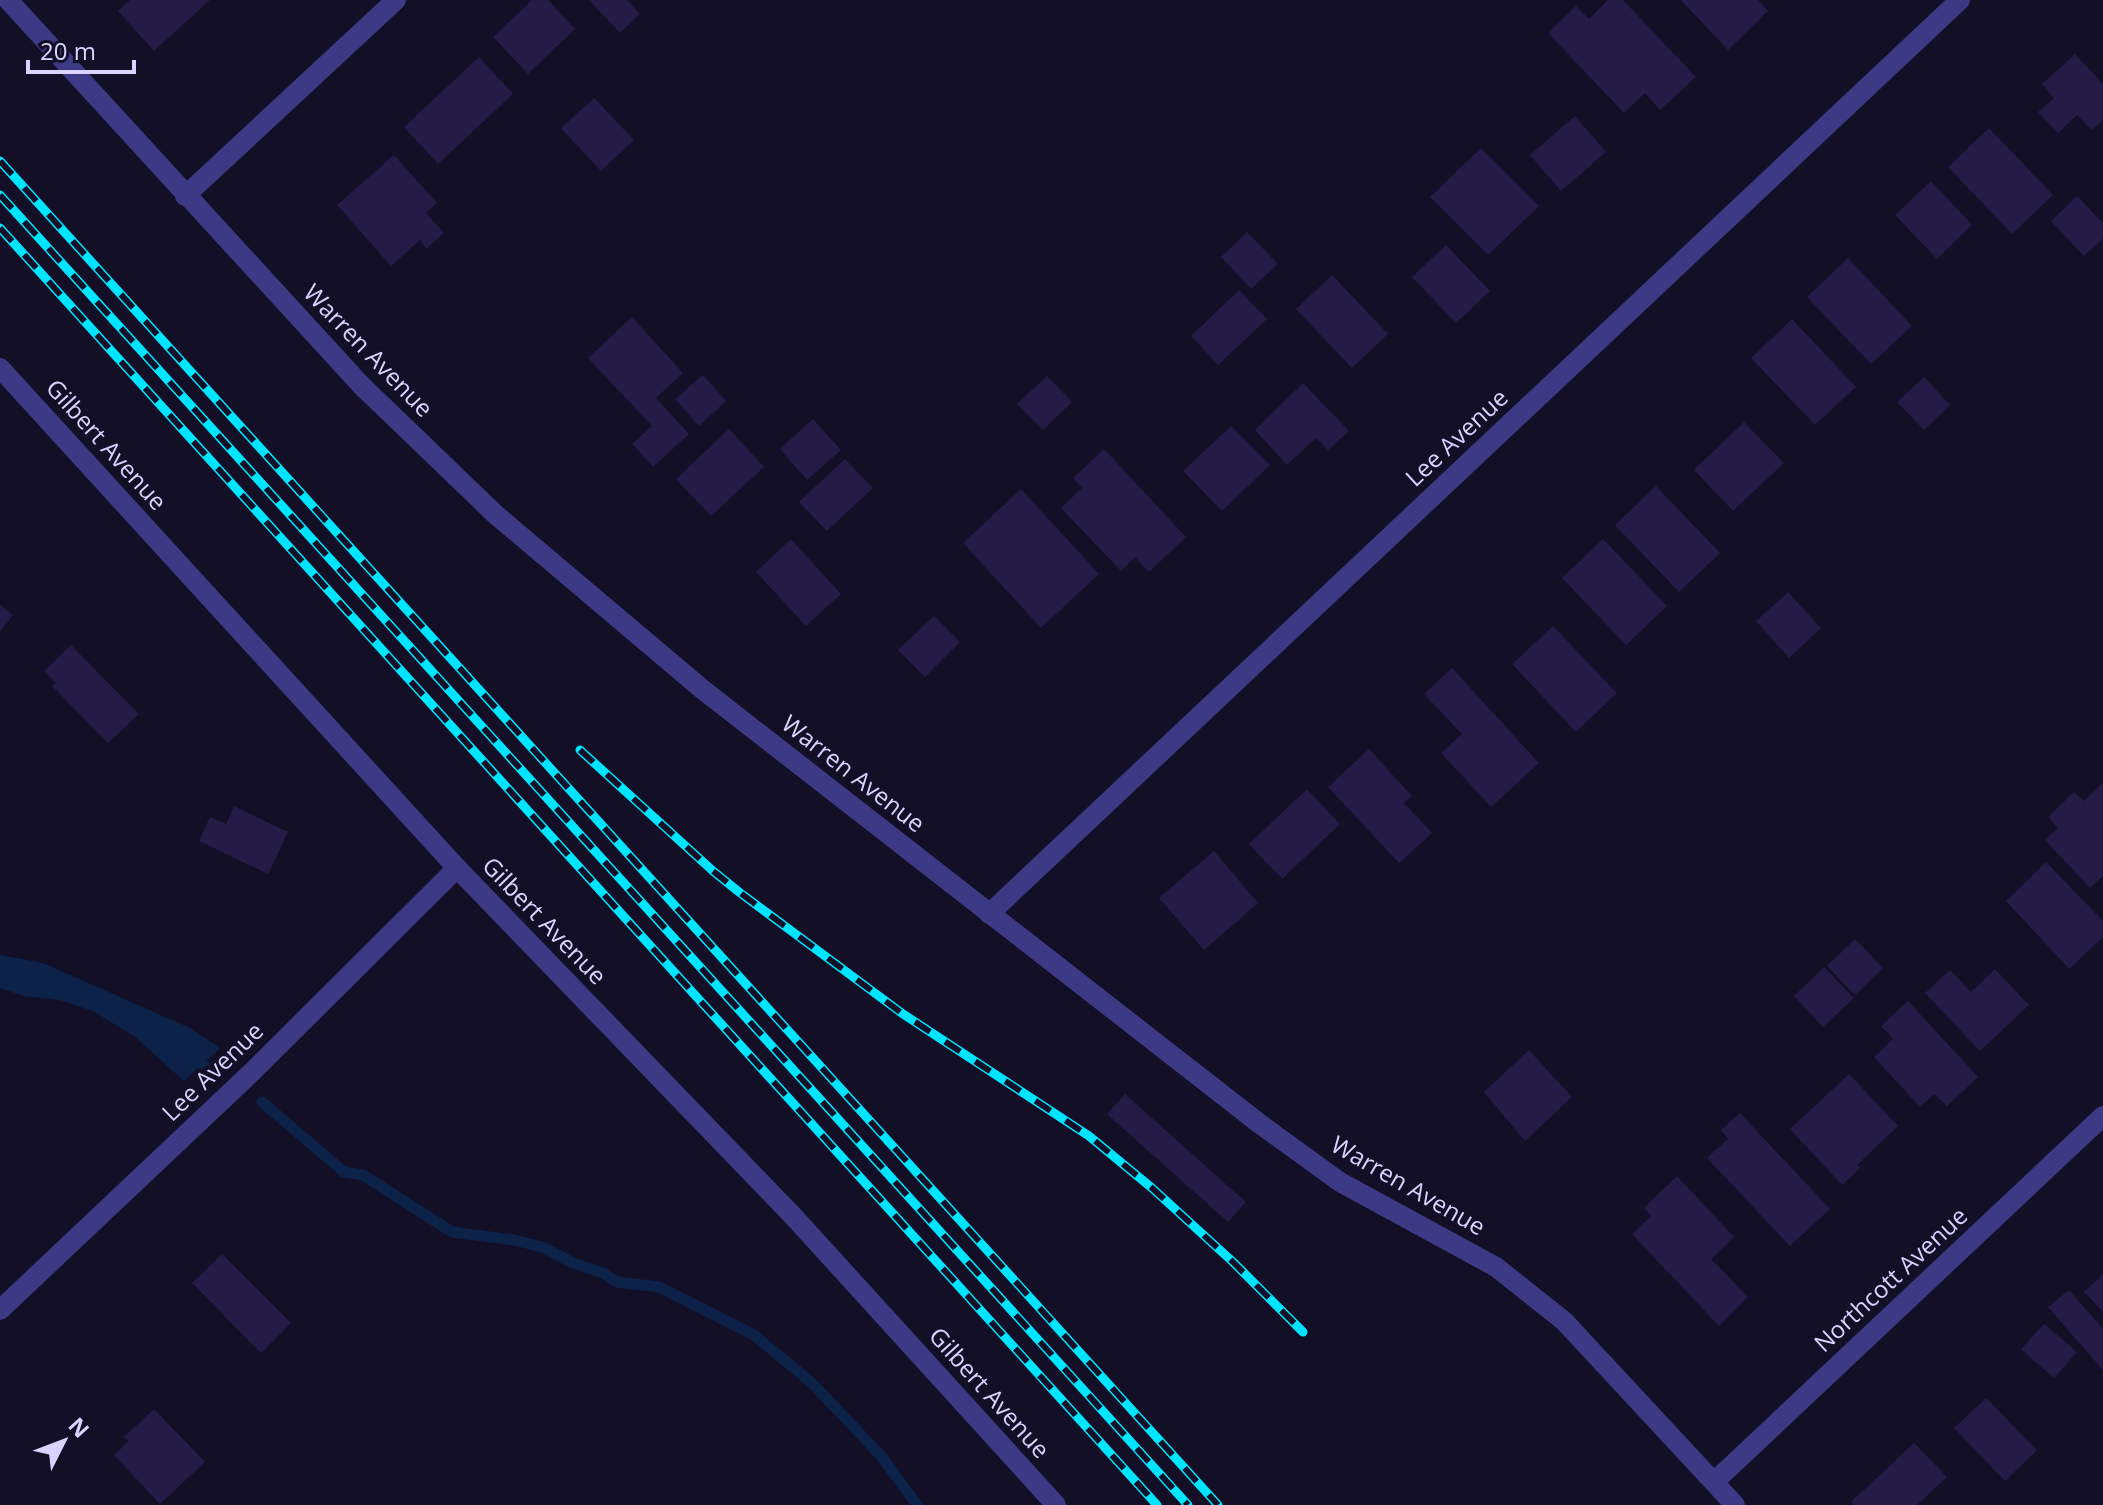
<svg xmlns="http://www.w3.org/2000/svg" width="2103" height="1505" font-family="'Open Sans',sans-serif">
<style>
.water{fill:#0c2248}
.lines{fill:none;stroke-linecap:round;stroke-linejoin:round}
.stream{stroke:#0c2248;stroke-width:11}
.building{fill:#241b47}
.minor{stroke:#3d3a85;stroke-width:20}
.rail-casing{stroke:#00e5ff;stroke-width:9}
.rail{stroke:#130f26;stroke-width:6;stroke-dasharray:18;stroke-linecap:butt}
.labels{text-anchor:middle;stroke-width:8;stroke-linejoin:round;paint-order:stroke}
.street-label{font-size:24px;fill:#d9d4ff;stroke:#130f26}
</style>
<rect width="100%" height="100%" fill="#130f26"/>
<path class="water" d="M 0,955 L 43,963 L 190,1028 L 220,1048 L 184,1081 L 135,1037 L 93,1011 L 59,1000 L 24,996 L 0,988 Z"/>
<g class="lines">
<g class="stream">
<path d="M 192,1057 L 211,1071"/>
<path d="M 262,1102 L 344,1172 L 363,1175 L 452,1232 L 514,1240 L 542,1247 L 573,1263 L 603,1273 L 617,1282 L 659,1287 L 754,1335 L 812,1383 L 882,1457 L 917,1505"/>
</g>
</g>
<g class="building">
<path d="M 130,0 L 210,0 L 154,51 L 118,11 Z"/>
<path d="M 532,0 L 548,0 L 575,29 L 528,74 L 493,37 Z"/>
<path d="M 589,0 L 627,0 L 640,14 L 620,33 Z"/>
<path d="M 1608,0 L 1623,0 L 1696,77 L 1660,110 L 1645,93 L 1624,113 L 1548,33 L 1576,6 L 1589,19 Z"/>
<path d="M 1681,0 L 1758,0 L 1768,11 L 1728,50 Z"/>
<path d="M 2075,54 L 2103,84 L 2103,120 L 2092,130 L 2077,115 L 2058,133 L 2038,112 L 2054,98 L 2042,84 Z"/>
<path d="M 479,57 L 513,94 L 438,164 L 404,127 Z"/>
<path d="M 594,98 L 634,140 L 601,171 L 561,128 Z"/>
<path d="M 1575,116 L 1606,152 L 1561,191 L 1530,155 Z"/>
<path d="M 1989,128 L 2053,195 L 2012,234 L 1948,167 Z"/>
<path d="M 1481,148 L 1539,206 L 1488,255 L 1430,197 Z"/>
<path d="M 394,155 L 437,203 L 426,213 L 444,233 L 426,249 L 420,240 L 391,266 L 337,205 Z"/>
<path d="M 1931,181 L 1972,225 L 1937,259 L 1895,215 Z"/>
<path d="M 2077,196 L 2103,223 L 2103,239 L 2084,256 L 2051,221 Z"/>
<path d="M 1247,232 L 1278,264 L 1251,289 L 1221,257 Z"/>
<path d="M 1446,245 L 1490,291 L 1456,323 L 1412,277 Z"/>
<path d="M 1848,258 L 1912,326 L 1871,364 L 1807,297 Z"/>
<path d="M 1332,275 L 1388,334 L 1352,368 L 1296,309 Z"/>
<path d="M 1239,290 L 1267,319 L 1218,365 L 1191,336 Z"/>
<path d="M 632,317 L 683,373 L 656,398 L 689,434 L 653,467 L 632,444 L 652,426 L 588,358 Z"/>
<path d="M 1792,319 L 1856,387 L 1815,425 L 1751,358 Z"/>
<path d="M 703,375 L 726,401 L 699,426 L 675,399 Z"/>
<path d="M 1047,376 L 1072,402 L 1043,430 L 1017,404 Z"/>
<path d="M 1924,377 L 1950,405 L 1924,430 L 1897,402 Z"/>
<path d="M 1303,383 L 1349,431 L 1328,450 L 1316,438 L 1287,465 L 1255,430 Z"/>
<path d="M 813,419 L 841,450 L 807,480 L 780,449 Z"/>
<path d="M 1744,422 L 1784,463 L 1733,511 L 1694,470 Z"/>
<path d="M 1231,426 L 1270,465 L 1222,511 L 1183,471 Z"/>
<path d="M 729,429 L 764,467 L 711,516 L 676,479 Z"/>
<path d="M 1104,449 L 1186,537 L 1149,572 L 1135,557 L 1121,571 L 1061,508 L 1082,488 L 1073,478 Z"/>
<path d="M 845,459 L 873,488 L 827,531 L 799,502 Z"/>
<path d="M 1656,486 L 1720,553 L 1679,592 L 1615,525 Z"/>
<path d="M 1021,489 L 1099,574 L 1041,628 L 963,543 Z"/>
<path d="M 791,539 L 841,594 L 806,626 L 756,572 Z"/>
<path d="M 1603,539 L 1667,606 L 1626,645 L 1562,578 Z"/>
<path d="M 1788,592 L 1821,628 L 1789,658 L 1756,621 Z"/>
<path d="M 0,605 L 13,615 L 0,632 Z"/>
<path d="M 934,616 L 960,642 L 925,677 L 898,650 Z"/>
<path d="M 1553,626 L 1617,693 L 1576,732 L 1512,664 Z"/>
<path d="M 71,645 L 139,714 L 108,743 L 52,686 L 56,683 L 44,671 Z"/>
<path d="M 1452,668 L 1539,763 L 1491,807 L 1441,753 L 1462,734 L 1424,694 Z"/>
<path d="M 1369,749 L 1412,796 L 1404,803 L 1432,833 L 1399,863 L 1328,787 Z"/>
<path d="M 2103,783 L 2103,876 L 2090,888 L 2045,840 L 2058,828 L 2048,817 L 2074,792 L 2084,801 Z"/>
<path d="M 1307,789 L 1340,824 L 1282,879 L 1249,844 Z"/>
<path d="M 234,806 L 288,832 L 268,874 L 199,841 L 210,817 L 226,824 Z"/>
<path d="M 1214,851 L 1258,903 L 1204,950 L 1159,898 Z"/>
<path d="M 2046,862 L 2103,921 L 2103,937 L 2069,969 L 2006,901 Z"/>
<path d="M 1855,939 L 1883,968 L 1855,995 L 1827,966 Z"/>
<path d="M 1824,967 L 1854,998 L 1823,1027 L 1794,996 Z"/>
<path d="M 1995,969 L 2029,1005 L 1980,1051 L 1925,993 L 1950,970 L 1971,992 Z"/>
<path d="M 1908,1001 L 1978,1077 L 1947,1106 L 1934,1094 L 1920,1107 L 1874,1057 L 1893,1039 L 1881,1026 Z"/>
<path d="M 1529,1050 L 1572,1097 L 1525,1141 L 1484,1092 Z"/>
<path d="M 1849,1074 L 1898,1126 L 1857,1165 L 1860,1168 L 1842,1185 L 1790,1129 Z"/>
<path d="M 1125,1094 L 1246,1202 L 1228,1222 L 1107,1114 Z"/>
<path d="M 1740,1113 L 1830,1209 L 1790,1246 L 1707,1158 L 1728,1139 L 1721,1130 Z"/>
<path d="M 1677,1176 L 1734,1237 L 1711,1259 L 1748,1297 L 1719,1326 L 1632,1234 L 1651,1216 L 1644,1208 Z"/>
<path d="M 222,1254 L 291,1323 L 261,1353 L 192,1283 Z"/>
<path d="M 2103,1274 L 2103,1312 L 2084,1292 Z"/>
<path d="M 2069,1290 L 2103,1329 L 2103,1370 L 2048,1307 Z"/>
<path d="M 2044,1324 L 2077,1352 L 2054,1378 L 2021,1349 Z"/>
<path d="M 1986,1398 L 2037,1450 L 2005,1481 L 1954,1428 Z"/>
<path d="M 154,1409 L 205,1462 L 160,1504 L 114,1455 L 129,1441 L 124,1437 Z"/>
<path d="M 1914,1443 L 1947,1477 L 1917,1505 L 1854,1505 L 1851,1502 Z"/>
</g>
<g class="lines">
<g class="minor">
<path d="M 8,0 L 361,385 L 495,514 L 702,689 L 1260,1124 L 1340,1182 L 1496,1267 L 1564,1321 L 1735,1505"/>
<path d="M 185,196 L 396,0"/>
<path d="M 0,368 L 457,868 L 794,1217 L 1056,1505"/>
<path d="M 989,914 L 1960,0"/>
<path d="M 0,1310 L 251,1073 L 457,868"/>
<path d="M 1714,1482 L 2103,1116"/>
</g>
<g class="rail-casing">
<g id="rail">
<path d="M 0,161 L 1218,1505"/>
<path d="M 0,195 L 1188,1505"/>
<path d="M 0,228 L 1157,1505"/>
<path d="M 580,750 L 713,871 L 739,892 L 903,1014 L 1089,1136 L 1152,1188 L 1233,1262 L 1303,1332"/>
</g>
</g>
<use href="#rail" class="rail"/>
</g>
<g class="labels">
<g class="street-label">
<text transform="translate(368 351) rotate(46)" y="8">Warren Avenue</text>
<text transform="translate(1457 438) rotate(-43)" y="8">Lee Avenue</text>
<text transform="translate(106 445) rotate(48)" y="8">Gilbert Avenue</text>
<text transform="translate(853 774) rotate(38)" y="8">Warren Avenue</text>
<text transform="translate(544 921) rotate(46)" y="8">Gilbert Avenue</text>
<text transform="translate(213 1072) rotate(-44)" y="8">Lee Avenue</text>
<text transform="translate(1408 1186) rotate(30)" y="8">Warren Avenue</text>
<text transform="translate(1891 1280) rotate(-43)" y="8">Northcott Avenue</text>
<text transform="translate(989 1393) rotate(48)" y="8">Gilbert Avenue</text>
</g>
</g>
<g transform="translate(64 1441) rotate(48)" stroke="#130f26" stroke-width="6" paint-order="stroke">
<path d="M0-6L14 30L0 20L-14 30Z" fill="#d9d4ff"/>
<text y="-12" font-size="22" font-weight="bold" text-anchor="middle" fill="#d9d4ff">N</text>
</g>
<path d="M28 60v12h106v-12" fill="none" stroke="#d9d4ff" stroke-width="4"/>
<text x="40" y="60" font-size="24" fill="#d9d4ff" stroke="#130f26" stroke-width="6" paint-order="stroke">20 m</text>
</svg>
